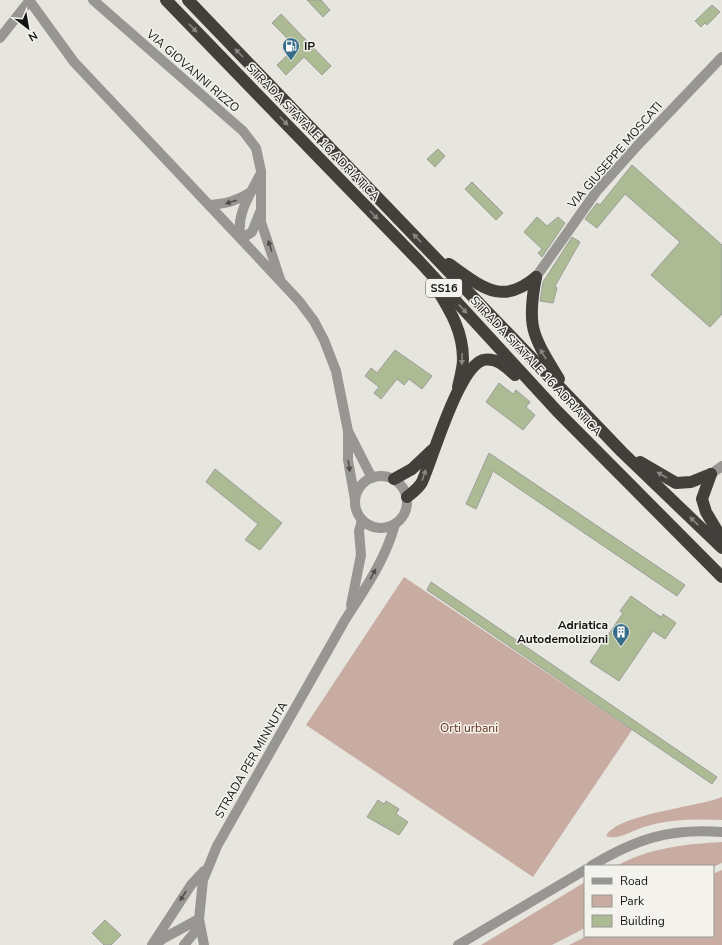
<svg xmlns="http://www.w3.org/2000/svg" width="722" height="945" font-family="'Nunito Sans',sans-serif">
<style>
.green{fill:#c8aca1}
.building{fill:#adbb95;stroke:#9b9e98}
.lines{fill:none;stroke-linecap:round;stroke-linejoin:round}
.minor{stroke:#989693;stroke-width:10}
.highway{stroke:#433f3b;stroke-width:12}
.oneway{fill:#898782}
.oneway2{fill:#504e4c}
.labels{text-anchor:middle;stroke-width:3;stroke-linejoin:round;paint-order:stroke}
.shield{fill:#f3f2ec;stroke:#585753;stroke-width:1}
.shield-label{font-size:11px;font-weight:bold;fill:#151412}
.poi-label{font-size:12px;font-weight:bold;fill:#151412;stroke:#f3f2ec;text-anchor:start}
.street-label{font-size:12px;fill:#151412;stroke:#f3f2ec}
.park-label{font-size:12px;fill:#663019;stroke:#f3f2ec}
</style>
<rect width="100%" height="100%" fill="#e6e5de"/>
<g class="green">
<path d="M 404,577 L 632,730 L 533,877 L 306,725 Z"/>
<path d="M 722,797 L 722,820 C 697,819 669,819 644,827 C 633,830 618,841 606,836 C 617,814 698,807 722,797 Z"/>
<path d="M 722,842 L 722,863 L 713,867 L 616,866 C 649,848 685,844 722,842 Z"/>
<path d="M 722,870 L 722,945 L 569,945 L 587,936 L 713,936 L 713,874 Z"/>
<path d="M 585,882 L 585,928 L 552,945 L 481,945 Z"/>
</g>
<g class="building">
<path d="M 307,0 L 321,0 L 330,10 L 323,17 Z"/>
<path d="M 712,5 L 720,12 L 707,25 L 705,23 L 701,27 L 695,21 Z"/>
<path d="M 281,14 L 331,66 L 322,75 L 304,57 L 286,75 L 277,65 L 296,47 L 272,23 Z"/>
<path d="M 438,149 L 445,156 L 435,167 L 427,159 Z"/>
<path d="M 632,165 L 722,245 L 722,314 L 710,327 L 651,275 L 680,242 L 625,194 L 597,228 L 585,219 L 597,203 L 600,205 Z"/>
<path d="M 472,182 L 503,213 L 496,220 L 465,189 Z"/>
<path d="M 537,217 L 547,226 L 558,217 L 565,223 L 542,257 L 538,253 L 542,249 L 524,232 Z"/>
<path d="M 572,237 L 580,242 L 555,286 L 557,288 L 553,303 L 540,301 L 543,282 Z"/>
<path d="M 395,350 L 432,376 L 422,389 L 409,379 L 404,385 L 397,379 L 381,399 L 374,393 L 379,387 L 365,376 L 371,368 L 377,373 Z"/>
<path d="M 499,383 L 513,394 L 516,390 L 530,402 L 526,407 L 535,415 L 523,430 L 486,402 Z"/>
<path d="M 489,453 L 685,585 L 677,596 L 493,471 L 476,509 L 466,504 Z"/>
<path d="M 215,469 L 282,523 L 260,550 L 245,540 L 258,524 L 206,482 Z"/>
<path d="M 431,582 L 717,777 L 712,784 L 427,590 Z"/>
<path d="M 631,596 L 661,617 L 663,614 L 676,623 L 665,639 L 653,631 L 619,681 L 590,662 L 623,613 L 620,611 Z"/>
<path d="M 378,800 L 384,804 L 386,801 L 399,809 L 396,814 L 408,822 L 399,835 L 367,817 Z"/>
<path d="M 105,920 L 121,935 L 111,945 L 104,945 L 92,933 Z"/>
</g>
<g class="lines">
<g class="minor">
<path d="M 29,0 L 74,62 L 241,239 L 299,301 L 314,321 L 324,340 L 336,371 L 348,431 L 348,460 L 355,500"/>
<path d="M 93,0 L 243,131 L 256,148 L 261,171 L 261,222 L 280,279"/>
<path d="M 0,38 L 30,0"/>
<path d="M 209,205 C 225,204 237,201 251,192"/>
<path d="M 241,238 C 235,215 251,193 261,173"/>
<path d="M 241,239 L 252,232 L 260,212"/>
<path d="M 536,277 L 596,192 L 637,146 L 722,57"/>
<path d="M 349,433 L 372,478"/>
<path d="M 711,474 L 722,466"/>
<circle cx="381" cy="502" r="26"/>
<path d="M 351,605 L 361,555 L 359,531 L 362,520"/>
<path d="M 591,866 C 636,839 669,828 722,832"/>
<path d="M 156,944 L 164,938 L 199,919"/>
<path d="M 152,945 L 191,885 L 204,871"/>
<path d="M 184,945 L 200,926"/>
<path d="M 204,945 L 199,919 L 203,880 L 217,846 L 345,620 C 364,590 386,559 395,524"/>
<path d="M 458,945 L 585,870"/>
</g>
<g class="highway">
<path d="M 166,0 L 419,261 L 557,411 L 722,577"/>
<path d="M 188,0 L 622,452 L 722,548"/>
<path d="M 449,264 C 481,286 501,307 536,277"/>
<path d="M 536,277 C 526,328 533,336 559,379"/>
<path d="M 435,286 C 449,309 463,330 463,359 C 463,368 460,378 458,387"/>
<path d="M 640,462 L 676,483 L 691,482 L 711,474"/>
<path d="M 711,474 L 702,499 L 706,512 L 722,539"/>
<path d="M 394,479 L 412,469 L 432,450"/>
<path d="M 407,497 C 412,493 419,488 422,482 C 433,458 458,368 483,360 C 497,357 506,367 515,375"/>
</g>
</g>
<defs><path id="oneway-solid" d="M-6-.8H1V-3.2L6.5 0L1 3.2V.8H-6Z"/></defs>
<g class="oneway">
<use href="#oneway-solid" transform="translate(193 28) rotate(46)"/>
<use href="#oneway-solid" transform="translate(239 53) rotate(-134)"/>
<use href="#oneway-solid" transform="translate(284 121) rotate(46)"/>
<use href="#oneway-solid" transform="translate(374 215) rotate(46)"/>
<use href="#oneway-solid" transform="translate(417 238) rotate(-134)"/>
<use href="#oneway-solid" transform="translate(463 309) rotate(47)"/>
<use href="#oneway-solid" transform="translate(543 354) rotate(-121)"/>
<use href="#oneway-solid" transform="translate(462 359) rotate(92)"/>
<use href="#oneway-solid" transform="translate(424 475) rotate(-71)"/>
<use href="#oneway-solid" transform="translate(662 475) rotate(-150)"/>
<use href="#oneway-solid" transform="translate(694 521) rotate(-136)"/>
</g>
<g class="oneway2">
<use href="#oneway-solid" transform="translate(231 202) rotate(162)"/>
<use href="#oneway-solid" transform="translate(270 246) rotate(-108)"/>
<use href="#oneway-solid" transform="translate(349 466) rotate(81)"/>
<use href="#oneway-solid" transform="translate(373 574) rotate(-61)"/>
<use href="#oneway-solid" transform="translate(183 896) rotate(122)"/>
</g>
<defs>
<g id="fuel-pin" transform="scale(0.9)"><path d="M0 17L-7.5 6A9.5 9.5 0 1 1 7.5 6Z" fill="#386d89" stroke="#f3f2ec"/><path d="M-5.5-6h7V0h2V4h1.3V-2.5L3-4.5l.8-.8L6-3V5H2.5V1h-1V6h-7ZM-4.2-4.7v3.2H.2V-4.7Z" fill="#fff"/></g>
<g id="building-pin" transform="scale(0.9)"><path d="M0 17L-7.5 6A9.5 9.5 0 1 1 7.5 6Z" fill="#386d89" stroke="#f3f2ec"/><path d="M-4-6H4V6H1V3H-1V6H-4ZM-2.5-4.3h1.7v1.8h-1.7ZM.8-4.3h1.7v1.8H.8ZM-2.5-1h1.7V.8h-1.7ZM.8-1h1.7V.8H.8Z" fill="#fff"/></g>
</defs>
<g fill-rule="evenodd">
<use href="#fuel-pin" x="291" y="46"/>
<use href="#building-pin" x="621" y="632"/>
</g>
<g class="labels">
<rect class="shield" x="426" y="279" width="36" height="18" rx="3"/>
<g class="shield-label">
<text x="444" y="292">SS16</text>
</g>
<g class="poi-label">
<text x="304" y="50">IP</text>
<text x="608" y="629" text-anchor="end">Adriatica<tspan x="608" dy="14">Autodemolizioni</tspan></text>
</g>
<g class="street-label">
<text transform="translate(193 71) rotate(41)" y="4">VIA GIOVANNI RIZZO</text>
<text transform="translate(313 132) rotate(46)" y="4">STRADA STATALE 16 ADRIATICA</text>
<text transform="translate(615 155) rotate(-49)" y="4">VIA GIUSEPPE MOSCATI</text>
<text transform="translate(536 366) rotate(47)" y="4">STRADA STATALE 16 ADRIATICA</text>
<text transform="translate(251 760) rotate(-60)" y="4">STRADA PER MINNUTA</text>
</g>
<g class="park-label">
<text x="469" y="732">Orti urbani</text>
</g>
</g>
<rect x="584" y="865" width="130" height="72" fill="#f3f2ec" stroke="#9a9995"/>
<rect x="592" y="878" width="20" height="6" fill="#989693" stroke="#9a9995"/>
<text x="620" y="885" font-size="12" fill="#151412">Road</text>
<rect x="592" y="895" width="20" height="12" fill="#c8aca1" stroke="#9a9995"/>
<text x="620" y="905" font-size="12" fill="#151412">Park</text>
<rect x="592" y="915" width="20" height="12" fill="#adbb95" stroke="#9a9995"/>
<text x="620" y="925" font-size="12" fill="#151412">Building</text>
<g transform="translate(28 28) rotate(149)" stroke="#f3f2ec" stroke-width="3" paint-order="stroke">
<path d="M0-3L7 15L0 10L-7 15Z" fill="#151412"/>
<text y="-6" font-size="11" font-weight="bold" text-anchor="middle" fill="#151412">N</text>
</g>
</svg>
